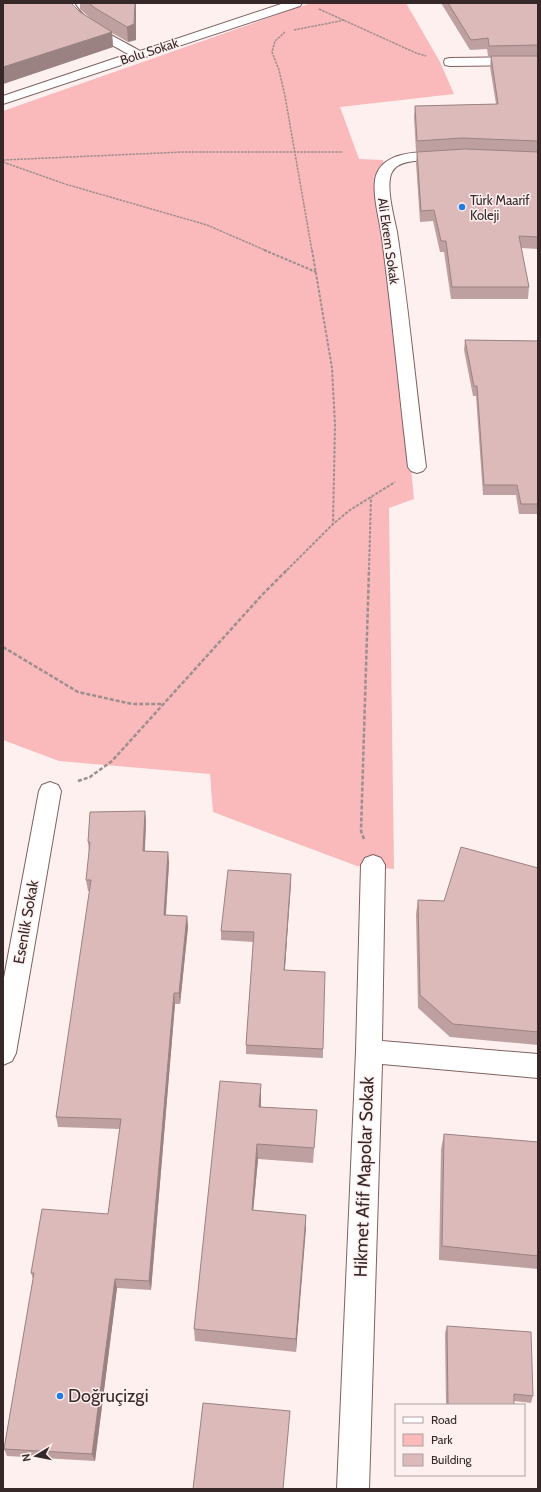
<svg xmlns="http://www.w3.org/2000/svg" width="541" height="1492" font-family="Cabin,sans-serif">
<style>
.green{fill:#fab9ba}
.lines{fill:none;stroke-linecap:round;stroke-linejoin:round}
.street-casing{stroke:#806161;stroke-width:2}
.path-far2{stroke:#9d8f8f;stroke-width:1.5;stroke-dasharray:2.5 1;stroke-linecap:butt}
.path-far1{stroke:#9d8f8f;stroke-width:2;stroke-dasharray:3 1.5;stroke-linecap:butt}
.path{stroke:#9d8f8f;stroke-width:2.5;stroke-dasharray:4 2;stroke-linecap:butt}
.street{fill:#fff;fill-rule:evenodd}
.wall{fill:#bea0a0}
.shaded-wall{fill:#9b8282}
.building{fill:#ddbaba;stroke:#9b8282}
.poi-dot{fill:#1f7ce5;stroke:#fff0f0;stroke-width:1.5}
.labels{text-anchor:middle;stroke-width:3;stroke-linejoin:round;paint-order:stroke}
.far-street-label{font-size:13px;fill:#362829;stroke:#fff0f0}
.far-poi-label{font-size:13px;fill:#362829;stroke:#fff0f0;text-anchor:start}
.street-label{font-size:15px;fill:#362829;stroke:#fff0f0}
.near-street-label{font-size:18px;fill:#362829;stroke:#fff0f0}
.near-poi-label{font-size:18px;fill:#362829;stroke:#fff0f0;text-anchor:start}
</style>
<rect width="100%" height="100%" fill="#fff0f0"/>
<path class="green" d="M 311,3 L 406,3 L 440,62 L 454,94 L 340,107 L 359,159 L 383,160 L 390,257 L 414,499 L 389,508 L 394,869 L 357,866 L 213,812 L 210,774 L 59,761 L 3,740 L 3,111 Z"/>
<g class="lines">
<g class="street-casing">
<g id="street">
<path d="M 62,3 L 74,3 C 88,26 118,38 140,51 L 284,3 L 302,3 L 300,6 L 3,104 L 3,96 L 128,54 C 104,40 76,28 62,3 Z"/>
<path d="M 538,57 L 538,65 L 450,66 L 445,65 L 444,62 L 445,59 L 450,58 Z"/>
<path d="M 433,152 L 452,153 L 454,156 L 452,159 C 436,163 401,155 392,172 C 385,185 394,217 397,232 C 409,310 416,389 426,467 L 423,471 L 417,473 L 411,471 L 408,467 C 399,391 392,314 382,238 C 380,221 370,188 377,173 C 386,153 414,152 433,152 Z"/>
<path d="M 50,782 L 58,785 L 61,791 L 16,1053 L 12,1061 L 3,1065 L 3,983 L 39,791 L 42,785 Z"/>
<path d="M 373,855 L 381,858 L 385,865 L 382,1041 L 538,1054 L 538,1078 L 382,1064 L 369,1489 L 337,1489 L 356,1051 L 361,865 L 365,858 Z"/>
</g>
</g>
<g class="path-far2">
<path d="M 319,9 L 416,53 L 426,56"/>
<path d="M 294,30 L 345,20"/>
<path d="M 285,32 L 275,41 L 272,52 L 279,70 L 285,96 L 312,251"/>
<path d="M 3,160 L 183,152 L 343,152"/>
<path d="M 3,162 L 65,184 L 207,225 L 267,251"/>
</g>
<g class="path-far1">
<path d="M 264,250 L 316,272"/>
<path d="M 312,250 L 332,368 L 335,425 L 333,524"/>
<path d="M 287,570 L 333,524 L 350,510 L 395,482"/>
<path d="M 369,570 L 371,497"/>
</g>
<g class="path">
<path d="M 3,647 L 78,692 L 132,704 L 163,704"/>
<path d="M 78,781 L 90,777 L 112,761 L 262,595 L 288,569"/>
<path d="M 364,839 L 361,831 L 369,569"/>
</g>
<use href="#street" class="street"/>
</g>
<g class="wall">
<path d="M 3,3 L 80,12 L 91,19 L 80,9 L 80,3 L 136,3 L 136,40 L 128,42 L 112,33 L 113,47 L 3,84 Z"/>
<path d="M 441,3 L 538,3 L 538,56 L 488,56 L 487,49 L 470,50 Z"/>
<path d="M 491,56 L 538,56 L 538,249 L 521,248 L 529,287 L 528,299 L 451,299 L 444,252 L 440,252 L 433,221 L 420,222 L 416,163 L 417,152 L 462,150 L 416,152 L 414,117 L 415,106 L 496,104 L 490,67 Z"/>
<path d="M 465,340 L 538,341 L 538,514 L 519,514 L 516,495 L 483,495 L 476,396 L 473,396 L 464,350 Z"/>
<path d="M 145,811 L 146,822 L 145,851 L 168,852 L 169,863 L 166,915 L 187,916 L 188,927 L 180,1004 L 175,1004 L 151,1290 L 117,1288 L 95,1461 L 7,1456 L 4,1449 L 33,1279 L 31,1273 L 108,1214 L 120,1129 L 58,1127 L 56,1117 L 90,891 L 88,891 L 86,880 L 89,852 L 88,842 Z"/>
<path d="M 538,868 L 538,1045 L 450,1037 L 418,1008 L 416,914 L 418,900 L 444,901 Z"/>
<path d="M 291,874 L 285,970 L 323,1049 L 323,1058 L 246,1054 L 246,1045 L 253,942 L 221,940 L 221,931 Z"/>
<path d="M 261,1084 L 261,1107 L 317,1110 L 313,1163 L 258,1159 L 253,1210 L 306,1215 L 296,1352 L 195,1341 L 194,1329 Z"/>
<path d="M 444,1134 L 538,1142 L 538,1269 L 439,1260 L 441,1149 Z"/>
<path d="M 447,1326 L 533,1396 L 531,1403 L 514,1401 L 514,1405 L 446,1405 L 445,1333 Z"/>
</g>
<g class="shaded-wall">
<path d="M 135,3 L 136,3 L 136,40 L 128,42 L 127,27 Z"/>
<path d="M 112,32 L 113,47 L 3,84 L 3,67 Z"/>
<path d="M 145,811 L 146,822 L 144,862 L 143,851 Z"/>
<path d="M 168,852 L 169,863 L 165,926 L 164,915 Z"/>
<path d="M 291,874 L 291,884 L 284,980 L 284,970 Z"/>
<path d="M 187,916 L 188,927 L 180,1004 L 179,993 Z"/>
<path d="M 174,993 L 175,1004 L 151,1290 L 149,1281 Z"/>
<path d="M 261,1084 L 261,1099 L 260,1122 L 259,1107 Z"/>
<path d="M 257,1144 L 258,1159 L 252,1224 L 252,1210 Z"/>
<path d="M 306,1215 L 306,1229 L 296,1352 L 296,1339 Z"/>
<path d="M 115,1279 L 117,1288 L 95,1461 L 92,1454 Z"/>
</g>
<g class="building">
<path d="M 3,3 L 71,3 L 80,12 L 112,32 L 3,67 Z"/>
<path d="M 89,3 L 135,3 L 134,24 L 127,27 L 95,8 Z"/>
<path d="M 448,3 L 538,3 L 538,45 L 489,46 L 488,38 L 471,40 Z"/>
<path d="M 491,56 L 538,56 L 538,141 L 461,138 L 417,141 L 415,106 L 498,104 Z"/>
<path d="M 465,149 L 538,152 L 538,237 L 519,236 L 529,287 L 452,287 L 446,241 L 441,241 L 434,210 L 421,211 L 417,152 Z"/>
<path d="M 465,340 L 538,341 L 538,504 L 521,504 L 517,485 L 484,485 L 477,386 L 474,386 Z"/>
<path d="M 145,811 L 143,851 L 168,852 L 164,915 L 187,916 L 179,993 L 174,993 L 149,1281 L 115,1279 L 92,1454 L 4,1449 L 34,1273 L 31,1273 L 42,1209 L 108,1214 L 121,1119 L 56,1117 L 91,880 L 86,880 L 90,842 L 88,842 L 90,812 Z"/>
<path d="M 461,847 L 538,868 L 538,1032 L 453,1024 L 420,995 L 418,900 L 444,901 Z"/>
<path d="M 228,870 L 291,874 L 284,970 L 325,972 L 323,1049 L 246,1045 L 254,932 L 221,931 Z"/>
<path d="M 220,1081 L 261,1084 L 259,1107 L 317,1110 L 314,1148 L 257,1144 L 252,1210 L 306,1215 L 296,1339 L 194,1329 Z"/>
<path d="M 444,1134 L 538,1142 L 538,1256 L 442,1246 Z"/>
<path d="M 447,1326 L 531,1332 L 533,1396 L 514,1394 L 514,1405 L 448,1405 Z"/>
<path d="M 203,1403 L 290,1411 L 283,1489 L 193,1489 Z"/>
</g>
<g class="poi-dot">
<circle cx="462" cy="207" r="4"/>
<circle cx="60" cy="1396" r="4"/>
</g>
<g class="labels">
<g class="far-street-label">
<text transform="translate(149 51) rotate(-18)" y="5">Bolu Sokak</text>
<text transform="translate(389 241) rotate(82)" y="5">Ali Ekrem Sokak</text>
</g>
<g class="far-poi-label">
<text x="470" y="205">Türk Maarif<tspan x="470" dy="15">Koleji</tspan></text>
</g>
<g class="street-label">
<text transform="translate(26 922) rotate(-80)" y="5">Esenlik Sokak</text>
</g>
<g class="near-street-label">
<text transform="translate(364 1177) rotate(-88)" y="6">Hikmet Afif Mapolar Sokak</text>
</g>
<g class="near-poi-label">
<text x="68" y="1402">Doğruçizgi</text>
</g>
</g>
<rect width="541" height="1492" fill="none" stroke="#362829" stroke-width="8"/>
<rect x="395" y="1404" width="130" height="72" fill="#fff0f0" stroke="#afa0a0"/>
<rect x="403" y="1417" width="20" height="6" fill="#ffffff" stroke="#afa0a0"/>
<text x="431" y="1424" font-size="12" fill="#362829">Road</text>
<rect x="403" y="1434" width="20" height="12" fill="#fab9ba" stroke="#afa0a0"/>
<text x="431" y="1444" font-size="12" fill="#362829">Park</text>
<rect x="403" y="1454" width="20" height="12" fill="#ddbaba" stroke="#afa0a0"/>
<text x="431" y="1464" font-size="12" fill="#362829">Building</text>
<g transform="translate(36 1456) rotate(260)" stroke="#fff0f0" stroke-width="3" paint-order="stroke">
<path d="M0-3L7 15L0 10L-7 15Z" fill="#362829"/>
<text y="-6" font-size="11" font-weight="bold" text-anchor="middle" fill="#362829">N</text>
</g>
</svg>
